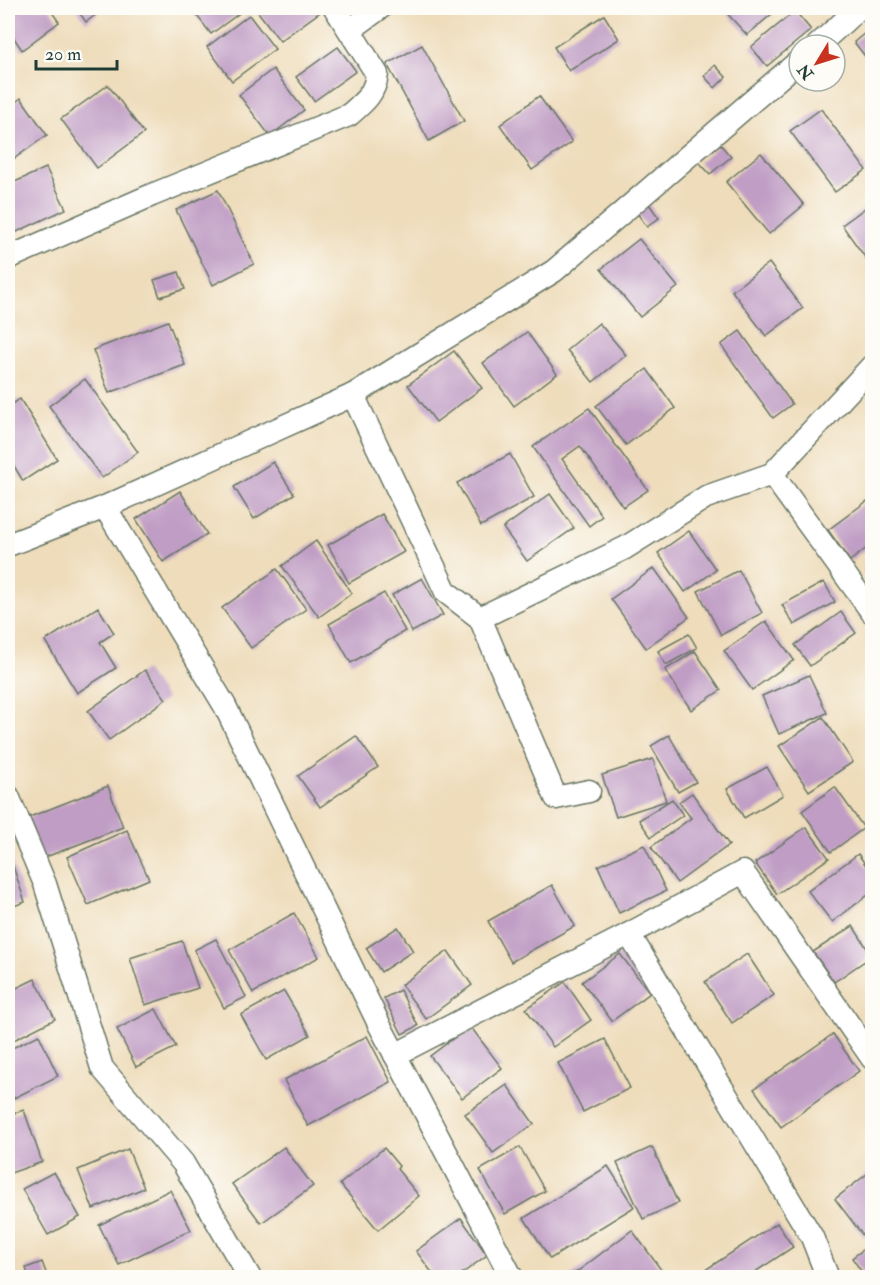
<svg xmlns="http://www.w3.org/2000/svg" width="880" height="1285" font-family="'IM FELL Double Pica',serif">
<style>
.building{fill:#c09dc5}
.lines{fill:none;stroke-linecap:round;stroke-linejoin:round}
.street-casing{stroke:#677563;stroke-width:25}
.street{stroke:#fff;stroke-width:22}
</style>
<rect width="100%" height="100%" fill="#fdfcf7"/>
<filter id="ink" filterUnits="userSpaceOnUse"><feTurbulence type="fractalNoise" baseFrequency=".0167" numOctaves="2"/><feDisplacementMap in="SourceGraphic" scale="12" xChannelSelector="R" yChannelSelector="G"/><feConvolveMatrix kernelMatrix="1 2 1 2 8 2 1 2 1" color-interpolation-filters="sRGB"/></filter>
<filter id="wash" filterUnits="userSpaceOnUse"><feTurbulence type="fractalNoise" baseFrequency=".008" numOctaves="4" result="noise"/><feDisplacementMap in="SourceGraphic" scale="24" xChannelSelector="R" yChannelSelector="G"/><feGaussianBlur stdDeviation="1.35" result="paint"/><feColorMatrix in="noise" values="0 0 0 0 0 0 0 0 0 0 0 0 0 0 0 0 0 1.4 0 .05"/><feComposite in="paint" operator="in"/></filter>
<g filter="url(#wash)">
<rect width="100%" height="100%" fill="#eedcba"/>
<g id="blocks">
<g class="building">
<path d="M 8,8 L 49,8 L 59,22 L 22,50 L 8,29 Z"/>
<path d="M 76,8 L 105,8 L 86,22 Z"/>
<path d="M 191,8 L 244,8 L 245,9 L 211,34 Z"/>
<path d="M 255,8 L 317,8 L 320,12 L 280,41 Z"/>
<path d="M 722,8 L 779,8 L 747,35 Z"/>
<path d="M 795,11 L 811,30 L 767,66 L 751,47 Z"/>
<path d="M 249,15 L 275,49 L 232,81 L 207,47 Z"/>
<path d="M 604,15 L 619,39 L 569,71 L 554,47 Z"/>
<path d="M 872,27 L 872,65 L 854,42 Z"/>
<path d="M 422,45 L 464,121 L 429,141 L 387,64 Z"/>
<path d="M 338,47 L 356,71 L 314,101 L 296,77 Z"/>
<path d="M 715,65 L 726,77 L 715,88 L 704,76 Z"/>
<path d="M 273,69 L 304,110 L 270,136 L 239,95 Z"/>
<path d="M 108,85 L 144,133 L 97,168 L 61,119 Z"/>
<path d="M 539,96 L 572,142 L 532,170 L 500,125 Z"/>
<path d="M 21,98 L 47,135 L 8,163 L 8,108 Z"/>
<path d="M 821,109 L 866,170 L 835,192 L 790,131 Z"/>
<path d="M 720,144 L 731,157 L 710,174 L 699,162 Z"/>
<path d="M 761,153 L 804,205 L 769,234 L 726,182 Z"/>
<path d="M 46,168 L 66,209 L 8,236 L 8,185 Z"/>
<path d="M 218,190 L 254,264 L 213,285 L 176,210 Z"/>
<path d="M 872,203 L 872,267 L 842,225 Z"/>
<path d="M 649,204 L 659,218 L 647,227 L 637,213 Z"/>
<path d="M 639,239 L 678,287 L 640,317 L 601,269 Z"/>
<path d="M 769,263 L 803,308 L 766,336 L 732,291 Z"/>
<path d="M 179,272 L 185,289 L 160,297 L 154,280 Z"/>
<path d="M 168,321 L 185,365 L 109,393 L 93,350 Z"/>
<path d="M 599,323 L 626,355 L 593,382 L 567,350 Z"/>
<path d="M 740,331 L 792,404 L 773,418 L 721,345 Z"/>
<path d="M 527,332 L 557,374 L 514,406 L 483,363 Z"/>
<path d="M 454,351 L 482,388 L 436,422 L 408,385 Z"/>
<path d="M 647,369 L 675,408 L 626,445 L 596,406 Z"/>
<path d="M 85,379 L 138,452 L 102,478 L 49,406 Z"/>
<path d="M 20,399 L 57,459 L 23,481 L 8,456 L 8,407 Z"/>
<path d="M 589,408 L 648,490 L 623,507 L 580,446 L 562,459 L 602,516 L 589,526 L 533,447 Z"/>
<path d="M 510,454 L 534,497 L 481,526 L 457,483 Z"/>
<path d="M 273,462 L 294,494 L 254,519 L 234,487 Z"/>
<path d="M 180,491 L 207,534 L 163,562 L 136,519 Z"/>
<path d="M 550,494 L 574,528 L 527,561 L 503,528 Z"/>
<path d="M 867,501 L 872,509 L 872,544 L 850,561 L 828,530 Z"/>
<path d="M 382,514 L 404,552 L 349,583 L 328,545 Z"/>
<path d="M 689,531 L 716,570 L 685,592 L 658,553 Z"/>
<path d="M 316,541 L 352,593 L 319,617 L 282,566 Z"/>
<path d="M 872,566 L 872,579 L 866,571 Z"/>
<path d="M 654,568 L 689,617 L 646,648 L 611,599 Z"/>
<path d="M 277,569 L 306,609 L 251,648 L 222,608 Z"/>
<path d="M 739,570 L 762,613 L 721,635 L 698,591 Z"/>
<path d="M 422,578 L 443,615 L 412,632 L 392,595 Z"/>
<path d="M 824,582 L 835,602 L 794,625 L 782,605 Z"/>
<path d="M 384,593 L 405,631 L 351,663 L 329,624 Z"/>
<path d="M 98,607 L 114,633 L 100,642 L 116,668 L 77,693 L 45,641 Z"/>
<path d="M 841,612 L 856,633 L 810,666 L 795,645 Z"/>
<path d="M 766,621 L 794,660 L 752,690 L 724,651 Z"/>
<path d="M 689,634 L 697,648 L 666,665 L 658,651 Z"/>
<path d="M 695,651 L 721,690 L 691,710 L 665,670 Z"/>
<path d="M 145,670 L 166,699 L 109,740 L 88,711 Z"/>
<path d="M 809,675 L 827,713 L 779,734 L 762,696 Z"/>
<path d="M 823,717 L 853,762 L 809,791 L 779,746 Z"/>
<path d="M 669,735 L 696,782 L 678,792 L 651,746 Z"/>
<path d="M 356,736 L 378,767 L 320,807 L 298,776 Z"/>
<path d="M 653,759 L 666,801 L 616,817 L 602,775 Z"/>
<path d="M 767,767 L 783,795 L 744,818 L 727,789 Z"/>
<path d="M 108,786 L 123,827 L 38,860 L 22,820 Z"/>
<path d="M 835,787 L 864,828 L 831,852 L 802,811 Z"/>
<path d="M 692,793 L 729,845 L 677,883 L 651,847 L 691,818 L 679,802 Z"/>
<path d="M 672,799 L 683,815 L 651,837 L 639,820 Z"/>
<path d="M 806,827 L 829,858 L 777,894 L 755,863 Z"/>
<path d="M 127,830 L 149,879 L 88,905 L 67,857 Z"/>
<path d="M 644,845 L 666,891 L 619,913 L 598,866 Z"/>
<path d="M 8,851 L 25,902 L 8,908 Z"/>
<path d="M 858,854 L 872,874 L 872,892 L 832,922 L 808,891 Z"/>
<path d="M 552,885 L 575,926 L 511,962 L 488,921 Z"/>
<path d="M 294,913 L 319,957 L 253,993 L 229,950 Z"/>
<path d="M 853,926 L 872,956 L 834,982 L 813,952 Z"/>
<path d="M 398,927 L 413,951 L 381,972 L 366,948 Z"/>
<path d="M 216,939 L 246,997 L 224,1008 L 194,950 Z"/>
<path d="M 182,941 L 198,988 L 145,1005 L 130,958 Z"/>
<path d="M 448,951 L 472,985 L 426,1019 L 401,985 Z"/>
<path d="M 620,954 L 650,993 L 612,1021 L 582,982 Z"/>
<path d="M 747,954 L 774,995 L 732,1023 L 705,982 Z"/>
<path d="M 35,979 L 55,1019 L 8,1043 L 8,992 Z"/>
<path d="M 565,982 L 591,1020 L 553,1047 L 526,1009 Z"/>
<path d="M 400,990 L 418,1026 L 402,1034 L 384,998 Z"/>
<path d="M 284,991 L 310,1035 L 266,1060 L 241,1015 Z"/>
<path d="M 156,1009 L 176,1047 L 136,1067 L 117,1029 Z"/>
<path d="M 470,1026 L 502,1068 L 462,1098 L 430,1056 Z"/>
<path d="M 833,1034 L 859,1071 L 781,1127 L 754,1089 Z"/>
<path d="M 39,1035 L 58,1076 L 8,1101 L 8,1050 Z"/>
<path d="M 367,1036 L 391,1082 L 308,1126 L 284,1080 Z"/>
<path d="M 605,1039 L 630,1088 L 583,1112 L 558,1063 Z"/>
<path d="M 507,1085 L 534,1124 L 493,1153 L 465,1114 Z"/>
<path d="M 24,1110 L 42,1162 L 8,1174 L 8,1115 Z"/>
<path d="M 284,1147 L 313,1186 L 261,1223 L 232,1184 Z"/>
<path d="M 520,1147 L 545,1191 L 505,1214 L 480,1170 Z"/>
<path d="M 652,1147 L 678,1203 L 643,1219 L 617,1163 Z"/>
<path d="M 384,1148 L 399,1166 L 397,1169 L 419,1196 L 378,1230 L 340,1184 Z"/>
<path d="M 128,1149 L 144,1188 L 93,1209 L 78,1170 Z"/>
<path d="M 608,1166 L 634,1207 L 550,1259 L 524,1218 Z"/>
<path d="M 872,1170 L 872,1231 L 864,1237 L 835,1199 Z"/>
<path d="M 54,1172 L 80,1217 L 48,1235 L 22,1189 Z"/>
<path d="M 170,1190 L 191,1230 L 119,1265 L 99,1225 Z"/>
<path d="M 461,1218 L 487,1255 L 456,1278 L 436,1278 L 416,1251 Z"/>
<path d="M 777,1223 L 793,1247 L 746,1278 L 693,1278 Z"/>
<path d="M 632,1230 L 662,1271 L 653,1278 L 569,1278 Z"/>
<path d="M 872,1243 L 872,1278 L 866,1278 L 852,1258 Z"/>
<path d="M 42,1262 L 48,1278 L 29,1278 L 26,1268 Z"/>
</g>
</g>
</g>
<g filter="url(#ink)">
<use href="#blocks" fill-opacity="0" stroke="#677563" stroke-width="1.5"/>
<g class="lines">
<g class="street-casing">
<g id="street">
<path d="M 350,30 L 380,8"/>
<path d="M 818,45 L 859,8"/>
<path d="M 8,258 L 152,195 L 349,115 C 363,103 375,94 377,74 L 335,8"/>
<path d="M 353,395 L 446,592 L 480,618 L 625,548 L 706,497 L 772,474 L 872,612"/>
<path d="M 772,474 L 872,366"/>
<path d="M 105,507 L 225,706 L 380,1026 L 512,1278"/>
<path d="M 8,545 L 105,507 L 353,395 L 554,271 L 799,61"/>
<path d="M 480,618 L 556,798 L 589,791"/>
<path d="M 8,796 L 45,884 L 102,1068 L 183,1163 L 250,1278"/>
<path d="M 629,934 L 812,1237 L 828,1278"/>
<path d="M 395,1055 L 629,934 L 743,872 L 872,1058"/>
</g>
</g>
<use href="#street" class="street"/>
</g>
</g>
<rect width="880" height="1285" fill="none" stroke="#fdfcf7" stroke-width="30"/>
<g transform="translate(817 63) rotate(232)"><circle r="28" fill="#fdfcf7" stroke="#a4b0a9" stroke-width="1.5"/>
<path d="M0-4.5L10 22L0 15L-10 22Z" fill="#c8321e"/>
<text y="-9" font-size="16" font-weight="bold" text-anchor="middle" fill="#1f3d34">N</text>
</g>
<path d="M36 60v9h81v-9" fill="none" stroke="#1f3d34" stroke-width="3"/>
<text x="45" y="60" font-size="18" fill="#1f3d34" stroke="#fdfcf7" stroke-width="4.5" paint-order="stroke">20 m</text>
</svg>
